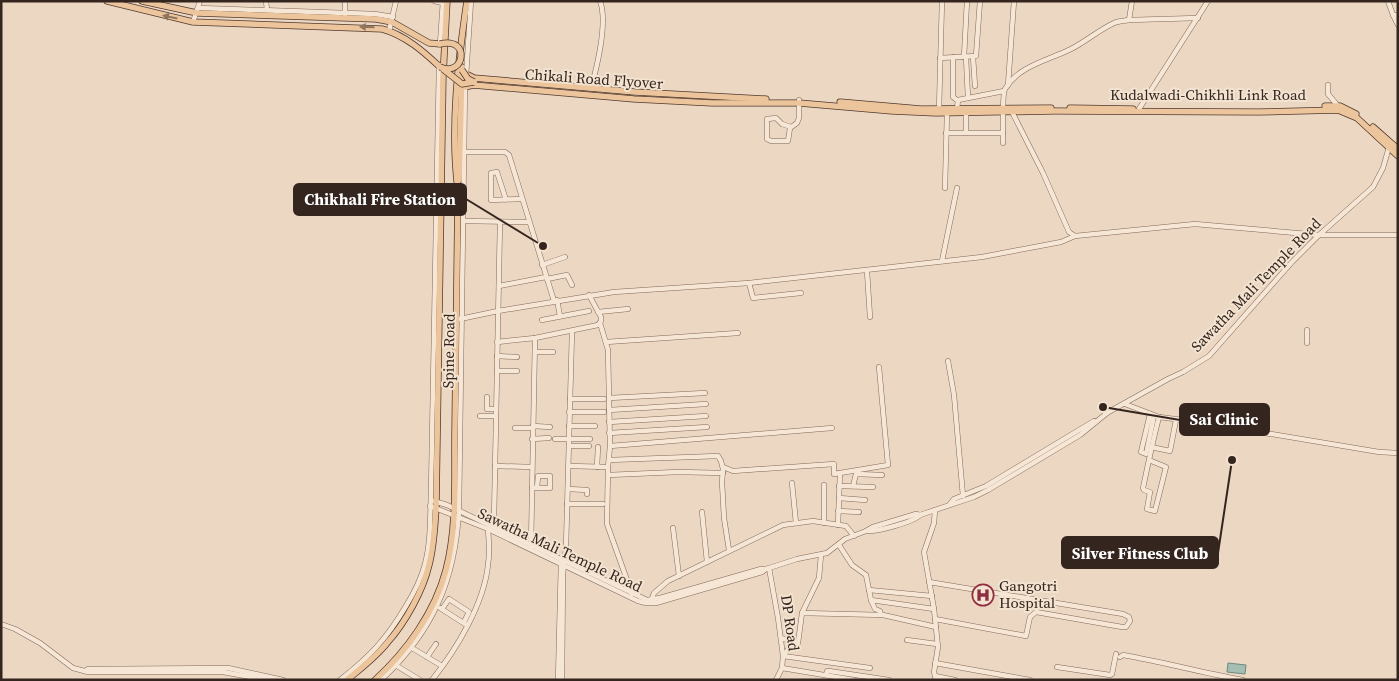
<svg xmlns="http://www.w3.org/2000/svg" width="1399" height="681" font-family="'Source Serif 4',serif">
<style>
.water{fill:#a4beb2;stroke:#6c8b7e}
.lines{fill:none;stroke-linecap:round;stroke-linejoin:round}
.minor-casing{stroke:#84695a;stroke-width:5.5}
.major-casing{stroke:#51392f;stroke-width:7}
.minor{stroke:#f6e6d5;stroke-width:4.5}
.major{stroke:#ecc59c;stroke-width:5.5}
.major-bridge-casing{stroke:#51392f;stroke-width:7;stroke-linecap:butt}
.major-bridge{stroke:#ecc59c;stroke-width:5.5}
.oneway{fill:#90755d}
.labels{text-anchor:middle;stroke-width:4;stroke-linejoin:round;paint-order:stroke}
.street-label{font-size:15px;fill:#34251e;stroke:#f3e3d1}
.poi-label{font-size:15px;fill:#34251e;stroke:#f3e3d1;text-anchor:start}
.leader{fill:none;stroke:#34251e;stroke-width:2}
.callout-dot{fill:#34251e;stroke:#f3e3d1;stroke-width:2}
.callout{fill:#34251e;stroke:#34251e;stroke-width:2}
.callout-label{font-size:16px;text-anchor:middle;font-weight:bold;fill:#fff}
</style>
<rect width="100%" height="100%" fill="#ebd7c2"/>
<path class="water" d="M 1228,663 L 1246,665 L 1245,674 L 1227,672 Z"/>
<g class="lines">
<g class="minor-casing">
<g id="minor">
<path d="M 266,1 L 267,10"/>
<path d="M 434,1 L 443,3"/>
<path d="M 1132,1 L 1129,20 L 1198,18"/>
<path d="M 1388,1 L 1393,15"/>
<path d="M 199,8 L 375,14 L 393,17"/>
<path d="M 345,15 L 345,1"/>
<path d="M 1398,15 L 1393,15 L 1398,25"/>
<path d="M 193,22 L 200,1"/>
<path d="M 389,31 L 396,1"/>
<path d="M 440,44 L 443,1"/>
<path d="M 953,57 L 953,97 L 957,100"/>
<path d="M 964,57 L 967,1"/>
<path d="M 966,57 L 968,98"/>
<path d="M 973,57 L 975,86"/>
<path d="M 940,58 L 976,56 L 980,1"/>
<path d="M 466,76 L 471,1"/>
<path d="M 1008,85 L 1014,1"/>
<path d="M 1328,85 L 1328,94 L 1338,106"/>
<path d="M 591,88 C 597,67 608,22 600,1"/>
<path d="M 939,109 L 942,1"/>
<path d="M 957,109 L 958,100 L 1004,91"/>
<path d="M 1139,109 L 1208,1"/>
<path d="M 1011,110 L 1043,173 L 1069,232 L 1075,236 L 1195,224 L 1319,235 L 1398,235"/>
<path d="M 966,114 L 966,133"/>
<path d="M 791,127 L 782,124 L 776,118 L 767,119 L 767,139 L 771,141 L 788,141 L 790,128 L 797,123 L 799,118 L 799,100"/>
<path d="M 946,133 L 1003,133"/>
<path d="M 1003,143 C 1003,133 1002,94 1005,89 C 1018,66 1049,60 1071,49 C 1085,42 1099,30 1114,23 C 1118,21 1124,21 1129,20"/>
<path d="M 464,152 L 505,152 L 509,155 L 554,301"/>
<path d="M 945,188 L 947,113"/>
<path d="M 506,200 L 497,172 L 491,173 L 491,200 L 521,199"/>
<path d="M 463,221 L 529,222"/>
<path d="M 942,261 L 957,188"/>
<path d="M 542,265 L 565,257"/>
<path d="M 867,271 L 870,317"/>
<path d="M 547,279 L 567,275 L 572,285"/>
<path d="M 749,283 L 753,298 L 801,293"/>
<path d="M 499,286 L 546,277"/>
<path d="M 557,300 L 560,316"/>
<path d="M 598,312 L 628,309"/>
<path d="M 460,319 L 498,311 L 614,292 L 749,283 L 982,257 L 1061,242 L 1075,236"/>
<path d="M 542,320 L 589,311"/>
<path d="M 497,342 L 535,338 L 598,325 L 601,321 L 601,317 L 589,295"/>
<path d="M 606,342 L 738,333"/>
<path d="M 1307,343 L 1307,330"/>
<path d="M 535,352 L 553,352"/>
<path d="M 497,356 L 517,357"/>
<path d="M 948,361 L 954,395 L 963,496"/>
<path d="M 497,371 L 517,371"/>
<path d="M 487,397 L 487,409 L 496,409"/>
<path d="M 609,398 L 705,393"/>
<path d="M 570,399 L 604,399"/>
<path d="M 1125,404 L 1159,417 L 1199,422 L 1379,452 L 1398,453"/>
<path d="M 609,410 L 706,404"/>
<path d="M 569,412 L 604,412"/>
<path d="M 1105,414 L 1168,379 L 1183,372 L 1209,356 L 1292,262 L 1319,235 L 1373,187 L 1383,168 L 1389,147"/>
<path d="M 1150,414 L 1141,452 L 1146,454 L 1154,416"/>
<path d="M 480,416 L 496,416"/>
<path d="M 609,422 L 706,416"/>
<path d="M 533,426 L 550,427"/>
<path d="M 569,426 L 595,426"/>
<path d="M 515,428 L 533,428"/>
<path d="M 609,433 L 707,427"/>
<path d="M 532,439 L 549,438"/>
<path d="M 555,439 L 590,439"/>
<path d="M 569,446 L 589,446"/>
<path d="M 610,446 L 832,428"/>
<path d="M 1151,447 L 1170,451 L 1176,420"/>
<path d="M 609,460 L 718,456 L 721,461 L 723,469 L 722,482 L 724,518 L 729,550"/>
<path d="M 1149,460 L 1166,467 L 1155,511 L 1147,509 L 1150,492 L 1144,490 L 1143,488 C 1148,464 1153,440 1159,417"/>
<path d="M 495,466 L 532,467"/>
<path d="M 569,466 L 608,467 L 610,446 L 608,350 L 600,323"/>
<path d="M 597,467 L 598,447"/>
<path d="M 608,467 L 607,524 L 632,594"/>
<path d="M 723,467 L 733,471 L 834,464 L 834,474 L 840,473 L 838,525"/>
<path d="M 840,473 L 888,465 L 879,367"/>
<path d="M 608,475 L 678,472 L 723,473"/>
<path d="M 792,483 L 796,523"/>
<path d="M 839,486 L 873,487"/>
<path d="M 853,486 L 856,474 L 882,475"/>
<path d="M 532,488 C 538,488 544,488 550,488 L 550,476 L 538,476 L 537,488"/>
<path d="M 568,489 L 587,490 L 587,494"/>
<path d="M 839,498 L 865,500"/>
<path d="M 434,501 L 447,505 L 647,600 L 660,598 L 761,569 L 766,569"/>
<path d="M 567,504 L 603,504"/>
<path d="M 950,504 L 954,499 L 986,486 L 1094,421"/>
<path d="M 430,506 L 488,529 L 638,601 L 646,603 L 656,603 L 762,572 L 766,569 L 797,559 L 827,553 L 845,539 L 866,531 L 873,527 L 916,514 L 920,515 L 974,497 L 988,490 L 1080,435 L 1107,413"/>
<path d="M 935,510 L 934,523 L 924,552 L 934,609 L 938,647 L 934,672 L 936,680"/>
<path d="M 838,511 L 859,512"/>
<path d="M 702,512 L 707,562"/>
<path d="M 824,523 L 824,485"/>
<path d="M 493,527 L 494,520 L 500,222"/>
<path d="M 673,528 L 679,576"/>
<path d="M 866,531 C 876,532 914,522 920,515"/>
<path d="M 839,545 L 852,565 L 866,575 L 871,600 L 934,609"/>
<path d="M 531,546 L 535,338"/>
<path d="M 769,568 L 778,618 L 783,656 L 782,668 L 776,680"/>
<path d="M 929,582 L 1123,614 L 1129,617 L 1130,621 L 1126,627 L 1122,627 L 1036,612 L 1030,617 L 1026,636 L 935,619"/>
<path d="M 869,590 L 932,596"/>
<path d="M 871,600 L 875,609 L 880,611 L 881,615"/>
<path d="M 651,601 L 654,593 L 668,581 L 783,525 L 813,521 L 846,526 L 854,536"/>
<path d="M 440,608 L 465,624"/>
<path d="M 442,609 L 449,599 L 469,612 L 464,622"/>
<path d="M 802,613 L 819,578 L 821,555"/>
<path d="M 1,624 L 15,629 L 40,643 L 73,668 L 88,672 L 223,672 L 268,680"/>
<path d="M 781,638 L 794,642"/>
<path d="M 907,640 L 937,644"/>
<path d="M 412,648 L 442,666"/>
<path d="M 783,656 L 794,642 L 798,643 L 802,613 L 883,615 L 936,627"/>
<path d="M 783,656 L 870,668"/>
<path d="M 427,657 L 436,644"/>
<path d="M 1120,657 L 1123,655 C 1163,662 1203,673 1243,680"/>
<path d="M 935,663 L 1030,680"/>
<path d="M 397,666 L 420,680"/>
<path d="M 1057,667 L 1110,675 L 1112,674 L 1116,654"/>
<path d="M 782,668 L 854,680"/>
<path d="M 85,671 L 88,669 L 228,668 L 283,680"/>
<path d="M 826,675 L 827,671 L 829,671 L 889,680"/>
<path d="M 935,676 L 955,680"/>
<path d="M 340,680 C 370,656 386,640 406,606 C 414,593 421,579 425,564 C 431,541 430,516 431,492 L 439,65"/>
<path d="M 381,680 C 433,632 455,580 459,511 L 465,86"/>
<path d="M 432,680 C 456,650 484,604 488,565 C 490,553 489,541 488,529"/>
<path d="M 558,680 L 561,561"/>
<path d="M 562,680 L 563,574 L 566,547 L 572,332"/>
</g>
</g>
<g class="major-casing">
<g id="major">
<path d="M 107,1 L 193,22 L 382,29 C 405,35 424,52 440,67"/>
<path d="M 142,1 L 197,13 L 376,19 L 392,22 L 429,43 L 440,44"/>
<path d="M 466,74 L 474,78 L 635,92 L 766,99"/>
<path d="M 465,87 L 473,85 L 634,99 L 712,103 L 799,103 L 892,111 L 936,113 L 1055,111 L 1259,112 L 1338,110 L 1357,118 L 1398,156"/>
<path d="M 840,102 L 921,109 L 1051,108"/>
<path d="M 1325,106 L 1340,106 L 1356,114"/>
<path d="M 1070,108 L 1133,109"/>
<path d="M 1373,127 L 1398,149"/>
<path d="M 459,180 L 462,67"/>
<path d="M 347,680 C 361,668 376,657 387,643 C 405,623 423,591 429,565 C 434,546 435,526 436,507 L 443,77 L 447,1"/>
<path d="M 375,680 C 407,651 435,612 446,570 C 458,524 454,473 455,426 C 456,347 457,269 458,190 C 450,130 458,61 467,1"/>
</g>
</g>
<use href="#minor" class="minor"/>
<use href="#major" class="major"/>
<g class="major-bridge-casing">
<g id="major-bridge">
<path d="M 440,44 C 471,36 465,78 440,67"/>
<path d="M 443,69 L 462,84 L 474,82"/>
<path d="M 462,70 L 468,79 L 474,82"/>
</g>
</g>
<use href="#major-bridge" class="major-bridge"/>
</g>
<defs><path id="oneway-solid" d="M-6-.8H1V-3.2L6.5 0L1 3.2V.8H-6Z" transform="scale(1.25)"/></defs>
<g class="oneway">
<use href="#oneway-solid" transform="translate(170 17) rotate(-168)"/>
<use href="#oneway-solid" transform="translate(367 27) rotate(-178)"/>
</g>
<defs>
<g id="hospital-ring" transform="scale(1.125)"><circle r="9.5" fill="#f3e3d1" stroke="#8f2e40" stroke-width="1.5"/><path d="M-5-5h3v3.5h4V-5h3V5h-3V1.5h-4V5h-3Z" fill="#8f2e40"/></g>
</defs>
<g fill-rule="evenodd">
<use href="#hospital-ring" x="983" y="595"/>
</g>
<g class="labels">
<g class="street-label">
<text transform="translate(594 79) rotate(4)" y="5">Chikali Road Flyover</text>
<text x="1208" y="100">Kudalwadi-Chikhli Link Road</text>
<text transform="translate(1256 285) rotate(-46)" y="5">Sawatha Mali Temple Road</text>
<text transform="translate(449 351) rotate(-89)" y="5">Spine Road</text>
<text transform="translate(560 550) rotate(25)" y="5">Sawatha Mali Temple Road</text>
<text transform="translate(790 623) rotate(82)" y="5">DP Road</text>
</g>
<g class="poi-label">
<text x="999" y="591">Gangotri<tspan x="999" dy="17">Hospital</tspan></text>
</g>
</g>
<path class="leader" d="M543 246L466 199M1103 407L1180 420M1232 460L1218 553"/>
<g class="callout-dot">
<circle cx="543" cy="246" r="5"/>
<circle cx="1103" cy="407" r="5"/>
<circle cx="1232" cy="460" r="5"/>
</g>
<g class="callout">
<rect x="294" y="184" width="172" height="31" rx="5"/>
<rect x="1180" y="404" width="89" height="31" rx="5"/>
<rect x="1062" y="537" width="156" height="31" rx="5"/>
</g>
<g class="callout-label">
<text x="380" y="205">Chikhali Fire Station</text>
<text x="1224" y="425">Sai Clinic</text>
<text x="1140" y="559">Silver Fitness Club</text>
</g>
<rect width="1399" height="681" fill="none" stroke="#34251e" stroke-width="5"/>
</svg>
